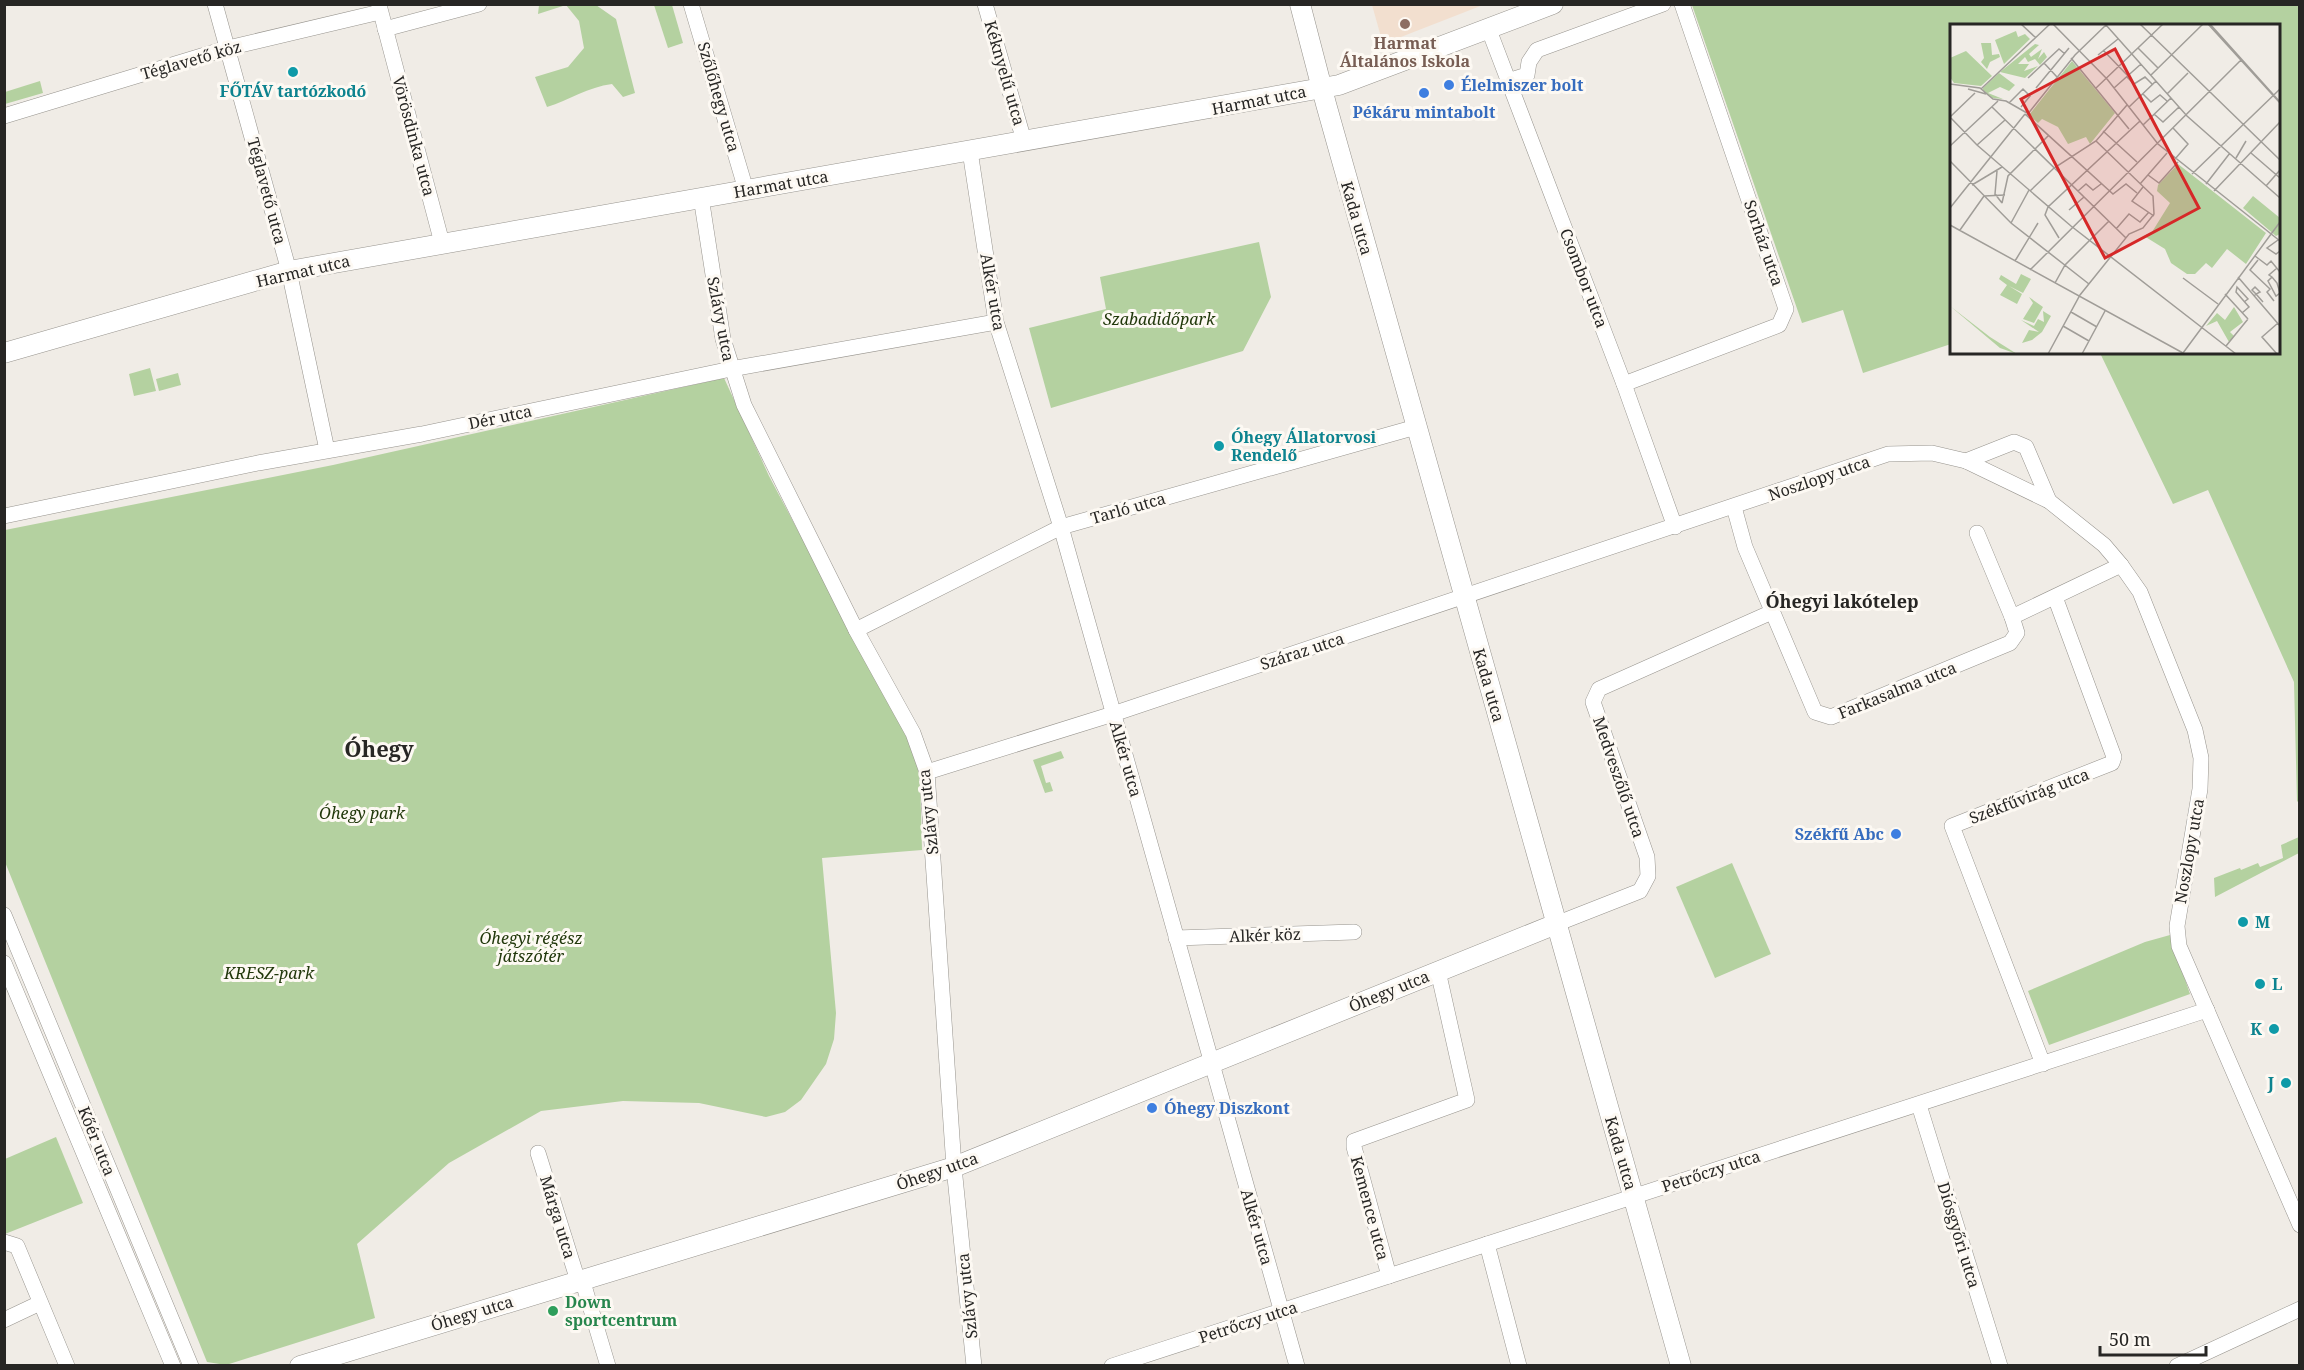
<svg xmlns="http://www.w3.org/2000/svg" width="2304" height="1370" font-family="'Noto Serif',serif">
<style>
.education{fill:#f2dfcf}
.green{fill:#b4d1a0}
.lines{fill:none;stroke-linecap:round;stroke-linejoin:round}
.minor-casing{stroke:#97948e;stroke-width:16}
.tertiary-casing{stroke:#97948e;stroke-width:21}
.minor{stroke:#fff;stroke-width:15}
.tertiary{stroke:#fff;stroke-width:20}
.education-dot{fill:#8d6e63;stroke:#fdf9f3;stroke-width:2}
.culture-dot{fill:#0f9aa8;stroke:#fdf9f3;stroke-width:2}
.shop-dot{fill:#3f7fe0;stroke:#fdf9f3;stroke-width:2}
.leisure-dot{fill:#2e9e5b;stroke:#fdf9f3;stroke-width:2}
.labels{text-anchor:middle;stroke-width:6;stroke-linejoin:round;paint-order:stroke}
.education-label{font-size:16px;font-weight:bold;fill:#785e54;stroke:#fdf9f3}
.street-label{font-size:16px;fill:#272624;stroke:#fdf9f3}
.shop-label{font-size:16px;font-weight:bold;fill:#366cbe;stroke:#fdf9f3;text-anchor:start}
.culture-label{font-size:16px;font-weight:bold;fill:#0d838f;stroke:#fdf9f3;text-anchor:start}
.park-label{font-size:16px;font-style:italic;fill:#21380b;stroke:#fdf9f3}
.leisure-label{font-size:16px;font-weight:bold;fill:#27864d;stroke:#fdf9f3;text-anchor:start}
.neighbourhood-label{font-size:18px;font-weight:bold;fill:#272624;stroke:#fdf9f3}
.district-label{font-size:22px;font-weight:bold;fill:#272624;stroke:#fdf9f3}
.inset-road{fill:none;stroke:#a09d98;stroke-width:1.5}
.view{fill:#d62828;fill-opacity:0.15;stroke:#d62828;stroke-width:3}
.inset-edge{fill:none;stroke:#272624;stroke-width:3}
</style>
<rect width="100%" height="100%" fill="#f0ece6"/>
<path class="education" d="M 1372,5 L 1372,4 L 1483,5 L 1383,44 Z"/>
<g class="green">
<path d="M 539,5 L 596,5 L 616,19 L 635,93 L 623,97 L 612,84 C 588,87 569,100 547,107 L 535,77 L 568,67 L 584,48 L 579,21 L 566,5 L 538,14 Z"/>
<path d="M 654,5 L 672,5 L 683,43 L 668,48 Z"/>
<path d="M 1692,5 L 2299,5 L 2299,800 L 2297,802 L 2294,682 L 2208,490 L 2173,504 L 2100,353 L 2278,352 L 2278,26 L 1952,26 L 1951,344 L 1863,373 L 1843,310 L 1802,323 Z"/>
<path d="M 40,81 L 43,93 L 5,104 L 5,92 Z"/>
<path d="M 1259,242 L 1271,297 L 1243,351 L 1051,408 L 1029,328 L 1106,309 L 1100,277 Z"/>
<path d="M 150,368 L 156,391 L 134,396 L 129,374 Z"/>
<path d="M 178,373 L 181,385 L 159,391 L 156,379 Z"/>
<path d="M 724,378 L 769,476 L 905,733 L 920,774 L 922,850 L 822,858 L 836,1013 L 834,1039 L 826,1064 L 801,1100 L 785,1112 L 766,1117 L 699,1103 L 623,1101 L 541,1111 L 449,1163 L 357,1244 L 375,1318 L 226,1365 L 207,1362 L 5,862 L 5,530 L 333,465 Z"/>
<path d="M 1061,751 L 1064,758 L 1041,766 L 1046,783 L 1050,782 L 1053,791 L 1045,793 L 1033,760 Z"/>
<path d="M 2299,837 L 2299,853 L 2215,897 L 2214,878 L 2240,868 L 2241,870 L 2258,863 L 2260,867 L 2283,858 L 2281,845 Z"/>
<path d="M 1732,863 L 1771,954 L 1715,978 L 1676,887 Z"/>
<path d="M 2170,935 L 2190,994 L 2049,1045 L 2028,991 L 2145,942 Z"/>
<path d="M 56,1137 L 83,1203 L 5,1234 L 5,1159 Z"/>
</g>
<g class="lines">
<g class="minor-casing">
<g id="minor">
<path d="M 215,4 L 289,271 L 327,450"/>
<path d="M 691,4 L 746,190"/>
<path d="M 985,4 L 1024,141"/>
<path d="M 379,5 L 442,243"/>
<path d="M 385,29 L 479,4"/>
<path d="M 1489,30 L 1624,384 L 1675,527"/>
<path d="M 1508,81 L 1527,75 L 1529,62 L 1537,50 L 1663,4"/>
<path d="M 4,116 L 228,48 L 380,12"/>
<path d="M 970,151 L 996,322 L 1061,527 L 1297,1366"/>
<path d="M 701,197 L 723,339 L 744,405 L 856,630 L 913,733 L 927,772 L 954,1167 L 974,1366"/>
<path d="M 1624,384 L 1779,325 L 1786,309 L 1682,4"/>
<path d="M 1966,461 L 2014,442 L 2026,447 L 2049,501"/>
<path d="M 1734,507 L 1745,547 L 1815,712 L 1831,717 L 2010,643 L 2017,633 L 2012,617 L 2121,565"/>
<path d="M 4,516 L 258,463 L 422,434 L 731,369 L 996,322"/>
<path d="M 1977,533 L 2012,617"/>
<path d="M 856,630 L 1061,527 L 1416,427"/>
<path d="M 927,772 L 1113,714 L 1888,454 L 1932,453 L 1966,461 L 2049,501 L 2104,545 L 2121,565 L 2140,592 L 2195,730 L 2201,758 L 2200,789 L 2177,926 L 2179,946 L 2300,1225"/>
<path d="M 4,915 L 191,1366"/>
<path d="M 1556,924 L 1640,891 L 1648,876 L 1647,857 L 1593,702 L 1599,689 L 1772,612"/>
<path d="M 1176,938 L 1354,932"/>
<path d="M 4,963 L 173,1366"/>
<path d="M 2043,1064 L 1952,826 L 2112,763 L 2114,757 L 2055,597"/>
<path d="M 1919,1105 L 2000,1366"/>
<path d="M 538,1153 L 578,1281"/>
<path d="M 4,1242 L 17,1246 L 67,1366"/>
<path d="M 1487,1244 L 1519,1366"/>
<path d="M 1389,1276 L 1354,1147 L 1354,1141 L 1467,1100 L 1438,971"/>
<path d="M 582,1279 L 608,1366"/>
<path d="M 4,1320 L 40,1303"/>
<path d="M 1112,1366 L 2207,1010"/>
<path d="M 2177,1366 L 2300,1309"/>
</g>
</g>
<g class="tertiary-casing">
<g id="tertiary">
<path d="M 1300,4 L 1326,104 L 1681,1366"/>
<path d="M 4,353 L 289,271 L 1339,85 L 1553,4"/>
<path d="M 300,1366 L 954,1167 L 1556,924"/>
</g>
</g>
<use href="#minor" class="minor"/>
<use href="#tertiary" class="tertiary"/>
</g>
<circle class="education-dot" cx="1405" cy="24" r="6"/>
<g class="culture-dot">
<circle cx="293" cy="72" r="6"/>
<circle cx="1219" cy="446" r="6"/>
<circle cx="2243" cy="922" r="6"/>
<circle cx="2260" cy="984" r="6"/>
<circle cx="2274" cy="1029" r="6"/>
<circle cx="2286" cy="1083" r="6"/>
</g>
<g class="shop-dot">
<circle cx="1449" cy="85" r="6"/>
<circle cx="1424" cy="93" r="6"/>
<circle cx="1896" cy="834" r="6"/>
<circle cx="1152" cy="1108" r="6"/>
</g>
<circle class="leisure-dot" cx="553" cy="1311" r="6"/>
<g class="labels">
<g class="education-label">
<text x="1405" y="49">Harmat<tspan x="1405" dy="18">Általános Iskola</tspan></text>
</g>
<g class="street-label">
<text transform="translate(191 60) rotate(-16)" y="6">Téglavető köz</text>
<text transform="translate(1005 73) rotate(74)" y="6">Kéknyelű utca</text>
<text transform="translate(719 97) rotate(74)" y="6">Szőlőhegy utca</text>
<text transform="translate(1259 100) rotate(-11)" y="6">Harmat utca</text>
<text transform="translate(414 136) rotate(75)" y="6">Vörösdinka utca</text>
<text transform="translate(781 184) rotate(-10)" y="6">Harmat utca</text>
<text transform="translate(267 191) rotate(75)" y="6">Téglavető utca</text>
<text transform="translate(1357 218) rotate(74)" y="6">Kada utca</text>
<text transform="translate(1764 243) rotate(71)" y="6">Sorház utca</text>
<text transform="translate(303 271) rotate(-13)" y="6">Harmat utca</text>
<text transform="translate(1584 278) rotate(69)" y="6">Csombor utca</text>
<text transform="translate(993 292) rotate(80)" y="6">Alkér utca</text>
<text transform="translate(721 319) rotate(79)" y="6">Szlávy utca</text>
<text transform="translate(500 417) rotate(-12)" y="6">Dér utca</text>
<text transform="translate(1819 478) rotate(-19)" y="6">Noszlopy utca</text>
<text transform="translate(1128 508) rotate(-16)" y="6">Tarló utca</text>
<text transform="translate(1302 651) rotate(-18)" y="6">Száraz utca</text>
<text transform="translate(1489 685) rotate(74)" y="6">Kada utca</text>
<text transform="translate(1897 690) rotate(-22)" y="6">Farkasalma utca</text>
<text transform="translate(1126 759) rotate(74)" y="6">Alkér utca</text>
<text transform="translate(1619 777) rotate(71)" y="6">Medveszőlő utca</text>
<text transform="translate(2029 796) rotate(-21)" y="6">Székfűvirág utca</text>
<text transform="translate(928 812) rotate(-96)" y="6">Szlávy utca</text>
<text transform="translate(2189 851) rotate(-80)" y="6">Noszlopy utca</text>
<text transform="translate(1265 935) rotate(-2)" y="6">Alkér köz</text>
<text transform="translate(1389 991) rotate(-22)" y="6">Óhegy utca</text>
<text transform="translate(97 1141) rotate(68)" y="6">Kőér utca</text>
<text transform="translate(1621 1153) rotate(74)" y="6">Kada utca</text>
<text transform="translate(937 1171) rotate(-19)" y="6">Óhegy utca</text>
<text transform="translate(1711 1171) rotate(-18)" y="6">Petrőczy utca</text>
<text transform="translate(1370 1208) rotate(75)" y="6">Kemence utca</text>
<text transform="translate(558 1217) rotate(73)" y="6">Márga utca</text>
<text transform="translate(1257 1227) rotate(74)" y="6">Alkér utca</text>
<text transform="translate(1959 1235) rotate(73)" y="6">Diósgyőri utca</text>
<text transform="translate(967 1296) rotate(-96)" y="6">Szlávy utca</text>
<text transform="translate(472 1313) rotate(-17)" y="6">Óhegy utca</text>
<text transform="translate(1248 1322) rotate(-18)" y="6">Petrőczy utca</text>
</g>
<g class="shop-label">
<text x="1461" y="91">Élelmiszer bolt</text>
<text x="1424" y="118" text-anchor="middle">Pékáru mintabolt</text>
<text x="1884" y="840" text-anchor="end">Székfű Abc</text>
<text x="1164" y="1114">Óhegy Diszkont</text>
</g>
<g class="culture-label">
<text x="293" y="97" text-anchor="middle">FŐTÁV tartózkodó</text>
<text x="1231" y="443">Óhegy Állatorvosi<tspan x="1231" dy="18">Rendelő</tspan></text>
<text x="2255" y="928">M</text>
<text x="2272" y="990">L</text>
<text x="2262" y="1035" text-anchor="end">K</text>
<text x="2274" y="1089" text-anchor="end">J</text>
</g>
<g class="park-label">
<text x="1159" y="325">Szabadidőpark</text>
<text x="362" y="819">Óhegy park</text>
<text x="531" y="944">Óhegyi régész<tspan x="531" dy="18">játszótér</tspan></text>
<text x="269" y="979">KRESZ-park</text>
</g>
<g class="leisure-label">
<text x="565" y="1308">Down<tspan x="565" dy="18">sportcentrum</tspan></text>
</g>
<g class="neighbourhood-label">
<text x="1842" y="608">Óhegyi lakótelep</text>
</g>
<g class="district-label">
<text x="379" y="757">Óhegy</text>
</g>
</g>
<g transform="translate(1950 24)">
<rect width="330" height="330" fill="#f0ece6"/>
<path d="M 66,7 L 68,13 L 75,10 L 80,15 L 54,40 L 45,16 ZM 31,19 L 41,19 L 42,31 L 49,30 L 50,33 L 40,38 L 37,45 L 31,38 L 34,34 ZM 85,20 L 89,21 L 79,30 L 81,33 L 92,25 L 88,35 L 94,28 L 97,33 L 90,41 L 85,35 L 78,38 L 75,33 L 68,40 L 79,40 L 74,47 L 88,42 L 75,54 L 50,48 ZM 16,27 L 42,52 L 31,62 L 4,59 L 0,53 L 0,34 ZM 122,37 L 165,89 L 140,120 L 136,113 L 118,120 L 108,103 L 92,95 L 88,99 L 79,91 ZM 49,49 L 65,61 L 59,67 L 50,63 L 38,69 L 53,75 L 42,74 L 33,66 L 33,64 ZM 228,140 L 316,209 L 296,240 L 277,225 L 262,244 L 256,239 L 245,250 L 237,250 L 221,239 L 215,225 L 194,212 L 202,208 L 220,179 L 207,167 L 208,161 ZM 303,172 L 330,194 L 330,210 L 326,212 L 293,184 ZM 71,250 L 81,255 L 73,269 L 59,262 L 72,270 L 67,280 L 50,271 L 57,261 L 49,255 L 51,251 L 66,260 ZM 79,273 L 93,283 L 84,299 L 73,295 L 83,279 ZM 0,282 L 40,313 L 67,330 L 50,324 ZM 284,283 L 293,298 L 280,308 L 284,312 L 279,318 L 267,297 L 256,302 L 267,289 L 275,296 ZM 93,287 L 101,292 L 92,308 L 82,316 L 72,319 L 79,306 L 89,308 L 71,296 L 84,302 L 88,295 L 94,298 Z" fill="#b4d1a0"/>
<path class="inset-road" d="M 71,0 L 86,14M 103,0 L 157,55 L 208,120 L 330,217M 190,0 L 330,136M 258,0 L 330,79M 260,0 L 330,78M 156,1 L 237,92 L 330,174M 188,24 L 208,44M 153,26 L 178,52M 148,31 L 168,15M 121,34 L 179,105M 94,39 L 107,53M 201,51 L 253,0M 177,53 L 184,60 L 195,53 L 203,61M 78,54 L 109,25 L 115,30M 0,60 L 30,64 L 43,75 L 56,77 L 77,89M 86,64 L 119,24M 146,64 L 213,0M 164,64 L 191,40M 18,65 L 36,70M 31,65 L 100,0M 25,69 L 0,93 L 27,121 L 121,202 L 286,330M 193,70 L 201,78 L 210,71 L 217,77M 217,70 L 238,49M 59,79 L 73,65 L 80,72 L 71,83M 42,83 L 176,214M 179,83 L 206,57M 75,90 L 163,170 L 176,160 L 187,169M 204,90 L 213,98 L 229,83M 77,91 L 125,31 L 156,1M 193,101 L 221,74M 223,104 L 238,120 L 225,135M 153,107 L 187,138M 27,121 L 55,96M 0,122 L 48,77M 301,129 L 330,154M 286,134 L 296,117M 0,137 L 61,199 L 139,260M 47,147 L 45,170 L 52,179M 242,150 L 330,65M 198,151 L 209,159 L 228,138M 190,160 L 217,129M 256,160 L 280,129M 22,161 L 52,143M 316,162 L 330,146M 193,163 L 182,177 L 204,192M 80,167 L 104,144 L 146,117 L 177,81M 128,167 L 136,160 L 143,166 L 151,160M 264,167 L 330,98M 34,172 L 55,171M 52,179 L 58,152 L 98,112M 0,184 L 75,90M 119,186 L 134,173M 61,199 L 79,166M 0,201 L 233,329M 166,205 L 179,190 L 190,198 L 199,188M 10,206 L 34,172M 109,214 L 95,191 L 98,183 L 190,97M 328,216 L 317,224 L 326,230 L 330,227M 305,232 L 317,241 L 321,237 L 330,248M 308,236 L 300,246 L 320,265 L 317,268 L 324,277M 65,237 L 88,199M 80,246 L 291,36M 288,253 L 330,302M 322,253 L 318,257 L 326,272 L 330,269 L 327,259 L 322,253 L 319,251 L 327,244M 233,254 L 268,280M 105,259 L 115,241 L 159,197M 275,270 L 298,295M 304,272 L 306,270 L 310,268 L 305,263 L 302,266 L 306,270 L 313,278M 121,288 L 147,303M 292,289 L 299,283 L 286,268 L 287,263 L 298,275 L 294,278M 113,302 L 139,317M 276,322 L 298,295M 233,329 L 330,198M 98,330 L 130,271 L 179,210 L 193,204 L 204,190 L 203,172 L 146,117M 132,330 L 155,287M 327,330 L 312,313 L 328,299"/>
<path class="view" d="M 165,25 L 249,184 L 155,234 L 71,75 Z"/>
<rect width="330" height="330" class="inset-edge"/>
</g>
<rect width="2304" height="1370" fill="none" stroke="#272624" stroke-width="12"/>
<path d="M2100 1346v9h106v-9" fill="none" stroke="#272624" stroke-width="3"/>
<text x="2109" y="1346" font-size="18" fill="#272624" stroke="#fdf9f3" stroke-width="4.5" paint-order="stroke">50 m</text>
</svg>
